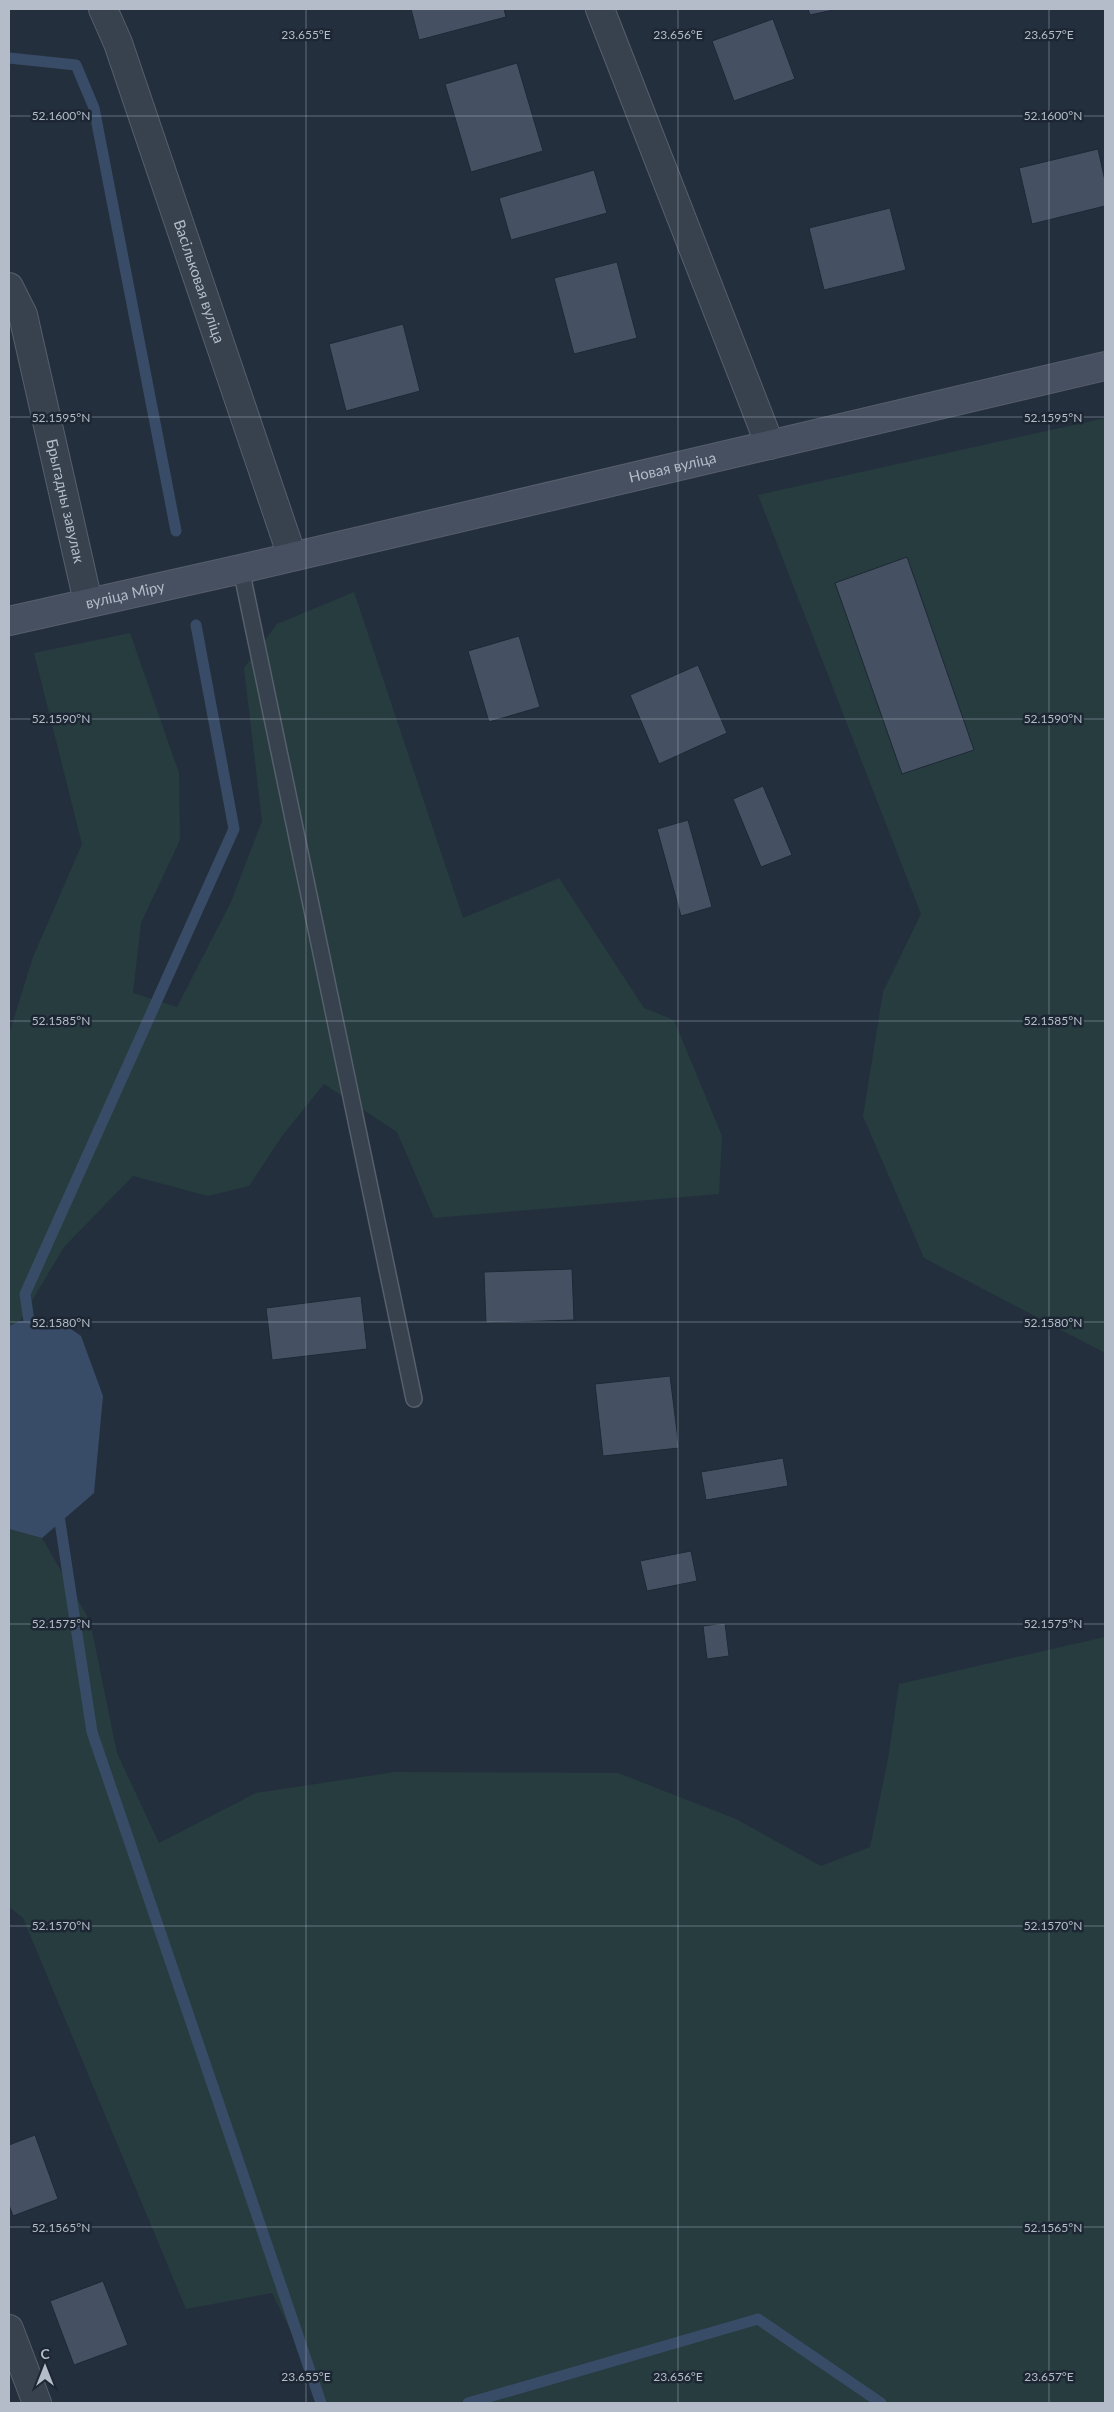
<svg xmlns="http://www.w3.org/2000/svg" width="1114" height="2412" font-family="Lato,sans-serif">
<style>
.green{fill:#263c3f}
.water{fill:#394c67}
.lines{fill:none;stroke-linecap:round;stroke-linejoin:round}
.stream{stroke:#394c67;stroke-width:11}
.building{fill:#455162;stroke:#1f2835}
.lane-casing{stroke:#565f6c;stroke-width:18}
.street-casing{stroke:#565f6c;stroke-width:30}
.secondary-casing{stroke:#565f6c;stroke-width:30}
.lane{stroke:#38414e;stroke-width:15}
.street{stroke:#38414e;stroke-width:28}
.secondary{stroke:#465061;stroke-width:28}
.ticks{fill:none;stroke:#b4bcc9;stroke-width:1;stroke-opacity:0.45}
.labels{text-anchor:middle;stroke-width:5;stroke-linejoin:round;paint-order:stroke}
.street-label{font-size:15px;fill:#b4bcc9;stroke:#1d2633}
.ticks-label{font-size:12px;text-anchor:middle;fill:#b4bcc9;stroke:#1d2633;stroke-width:5;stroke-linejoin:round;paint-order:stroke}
</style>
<rect width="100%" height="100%" fill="#242f3e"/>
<g class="green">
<path d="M 1105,418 L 1105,1353 L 924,1258 L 863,1116 L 883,992 L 921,914 L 758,495 Z"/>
<path d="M 354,592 L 463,918 L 559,878 L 644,1008 L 674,1020 L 722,1136 L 719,1194 L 434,1218 L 397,1132 L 324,1084 L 282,1136 L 249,1186 L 208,1196 L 133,1176 L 64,1247 L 20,1321 L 9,1326 L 9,1034 L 33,957 L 82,844 L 34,653 L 130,633 L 179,773 L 180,840 L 141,923 L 133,993 L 177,1007 L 231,902 L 262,821 L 244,668 L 277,624 Z"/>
<path d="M 9,1529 L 42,1538 L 90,1621 L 117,1753 L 159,1843 L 256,1793 L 395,1772 L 618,1773 L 736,1819 L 821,1866 L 870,1847 L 888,1759 L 899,1684 L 1105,1637 L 1105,2403 L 327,2403 L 272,2293 L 186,2309 L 23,1918 L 9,1907 Z"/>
</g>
<path class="water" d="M 58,1320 L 81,1336 L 103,1396 L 94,1493 L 42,1538 L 9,1529 L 9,1326 L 20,1321 Z"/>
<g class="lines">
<g class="stream">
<path d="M 9,58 L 76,65 L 94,108 L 176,531"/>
<path d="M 31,1335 L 25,1294 L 234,829 L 196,625"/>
<path d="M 58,1509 L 92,1732 L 321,2403"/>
<path d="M 468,2403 L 758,2319 L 881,2403"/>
</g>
</g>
<g class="building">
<path d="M 411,9 L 504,9 L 506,17 L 419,40 Z"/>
<path d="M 808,9 L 838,9 L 810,15 Z"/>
<path d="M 773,19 L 795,79 L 734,101 L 712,41 Z"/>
<path d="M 517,63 L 543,151 L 471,172 L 445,84 Z"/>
<path d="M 1098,149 L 1105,181 L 1105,206 L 1032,224 L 1019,168 Z"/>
<path d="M 594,170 L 607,213 L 511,240 L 499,198 Z"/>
<path d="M 890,208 L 906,270 L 824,290 L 809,228 Z"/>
<path d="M 617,262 L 637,338 L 574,354 L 554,278 Z"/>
<path d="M 403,324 L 420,391 L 346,411 L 329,344 Z"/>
<path d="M 907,557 L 974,750 L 902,774 L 835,583 Z"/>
<path d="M 519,636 L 540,707 L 489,722 L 468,651 Z"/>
<path d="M 698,665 L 727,733 L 659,764 L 630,695 Z"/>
<path d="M 763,786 L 792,855 L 761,867 L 733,799 Z"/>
<path d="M 688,820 L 712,907 L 681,916 L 657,829 Z"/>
<path d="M 572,1269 L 574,1320 L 486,1323 L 484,1272 Z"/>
<path d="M 361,1296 L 367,1349 L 272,1360 L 266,1308 Z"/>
<path d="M 670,1376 L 679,1448 L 603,1456 L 595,1384 Z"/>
<path d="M 783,1458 L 788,1486 L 706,1500 L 701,1472 Z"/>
<path d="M 691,1551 L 697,1581 L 647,1591 L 640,1561 Z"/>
<path d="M 725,1623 L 729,1656 L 707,1659 L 703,1626 Z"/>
<path d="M 35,2135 L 58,2199 L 13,2216 L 9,2205 L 9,2145 Z"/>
<path d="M 103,2281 L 128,2345 L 74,2365 L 50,2301 Z"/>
</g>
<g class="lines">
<g class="lane-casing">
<path id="lane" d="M 241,569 L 414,1399"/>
</g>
<g class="street-casing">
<g id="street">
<path id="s1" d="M 103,9 L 118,43 L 292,556"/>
<path d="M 600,9 L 770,445"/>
<path id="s2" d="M 9,287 L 23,315 L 88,602"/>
<path d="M 9,2329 L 37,2403"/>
</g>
</g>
<g class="secondary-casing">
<g id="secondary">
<path id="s3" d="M 9,621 L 241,569 L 1105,366"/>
</g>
</g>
<use href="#lane" class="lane"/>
<use href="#street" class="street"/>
<use href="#secondary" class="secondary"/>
</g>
<path class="ticks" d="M 306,9 L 306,2403M 678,9 L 678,2403M 1049,9 L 1049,2403M 9,116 L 1105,116M 9,417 L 1105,417M 9,719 L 1105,719M 9,1021 L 1105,1021M 9,1322 L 1105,1322M 9,1624 L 1105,1624M 9,1926 L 1105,1926M 9,2227 L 1105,2227"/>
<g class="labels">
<g class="street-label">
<text dy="5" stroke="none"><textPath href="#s1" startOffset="289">Васільковая вуліца</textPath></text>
<text dy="5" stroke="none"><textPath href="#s3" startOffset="681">Новая вуліца</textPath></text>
<text dy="5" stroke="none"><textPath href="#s2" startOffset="222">Брыгадны завулак</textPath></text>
<text dy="5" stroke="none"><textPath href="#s3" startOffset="119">вуліца Міру</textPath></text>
</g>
</g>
<g class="ticks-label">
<text x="306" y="39">23.655°E</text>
<text x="678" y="39">23.656°E</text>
<text x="1049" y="39">23.657°E</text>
<text x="61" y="120">52.1600°N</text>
<text x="1053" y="120">52.1600°N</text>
<text x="61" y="422">52.1595°N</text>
<text x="1053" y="422">52.1595°N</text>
<text x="61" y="723">52.1590°N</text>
<text x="1053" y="723">52.1590°N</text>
<text x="61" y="1025">52.1585°N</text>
<text x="1053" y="1025">52.1585°N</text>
<text x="61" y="1327">52.1580°N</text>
<text x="1053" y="1327">52.1580°N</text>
<text x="61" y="1628">52.1575°N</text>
<text x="1053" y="1628">52.1575°N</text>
<text x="61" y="1930">52.1570°N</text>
<text x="1053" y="1930">52.1570°N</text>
<text x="61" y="2232">52.1565°N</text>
<text x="1053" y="2232">52.1565°N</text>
<text x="306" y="2381">23.655°E</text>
<text x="678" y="2381">23.656°E</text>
<text x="1049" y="2381">23.657°E</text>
</g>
<rect width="1114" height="2412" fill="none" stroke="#b4bcc9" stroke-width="20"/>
<g transform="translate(45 2367)" stroke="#1d2633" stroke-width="4" paint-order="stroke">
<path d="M0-4L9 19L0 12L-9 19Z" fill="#b4bcc9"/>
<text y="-8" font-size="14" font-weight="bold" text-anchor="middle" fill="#b4bcc9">С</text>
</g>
</svg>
